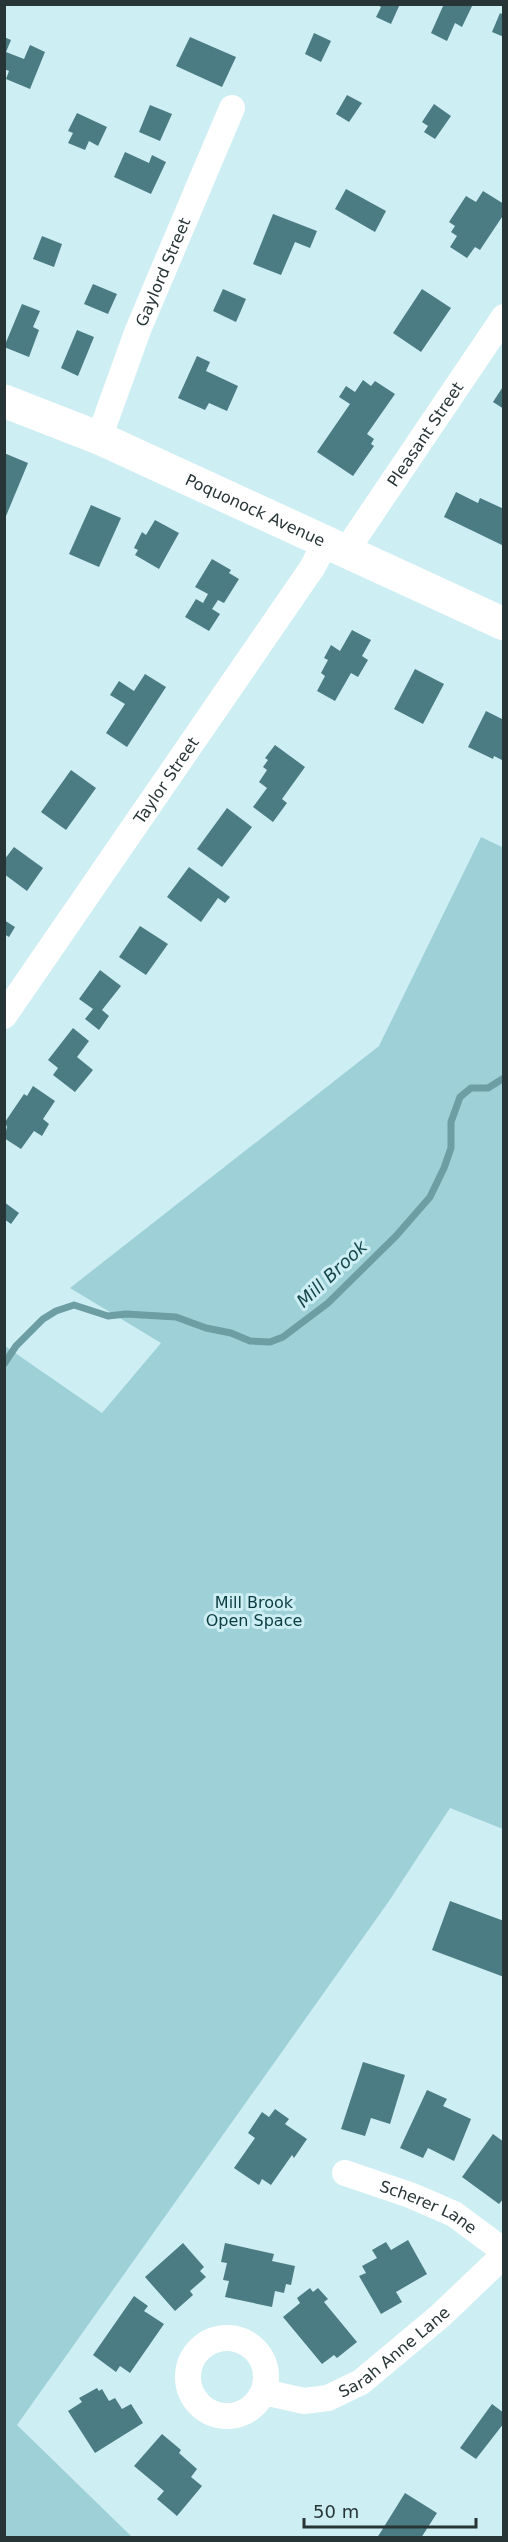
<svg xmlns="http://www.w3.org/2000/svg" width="508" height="2542" font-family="'DejaVu Sans',sans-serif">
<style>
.green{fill:#9dd0d7}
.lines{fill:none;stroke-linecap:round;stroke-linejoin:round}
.stream{stroke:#6c9ea4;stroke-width:7}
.building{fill:#4b7c83}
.minor{stroke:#fff;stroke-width:26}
.primary{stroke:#fff;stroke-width:33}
.labels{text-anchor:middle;stroke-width:6;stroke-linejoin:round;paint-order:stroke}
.street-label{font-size:16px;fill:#283537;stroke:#cdeef3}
.park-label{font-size:16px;fill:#0a3c41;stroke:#cdeef3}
.water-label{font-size:18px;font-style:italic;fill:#17464b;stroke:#cdeef3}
</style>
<rect width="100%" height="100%" fill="#cdeef3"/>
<path class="green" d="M 481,837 L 504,848 L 503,1829 L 450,1808 L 389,1901 L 17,2425 L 132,2537 L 5,2537 L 5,1346 L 102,1413 L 161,1343 L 70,1288 L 379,1046 Z"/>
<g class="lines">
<path class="stream" d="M 4,1364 L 16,1346 L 43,1319 L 56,1311 L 74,1305 L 108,1316 L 126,1314 L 176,1317 L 206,1328 L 231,1333 L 250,1341 L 270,1342 L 283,1337 L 328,1303 L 396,1236 L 430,1197 L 444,1168 L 451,1148 L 451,1122 L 460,1097 L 471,1088 L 488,1088 L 504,1078"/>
</g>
<g class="building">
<path d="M 376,4 L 400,4 L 391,24 L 376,17 L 381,7 Z"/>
<path d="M 444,4 L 473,4 L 462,27 L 455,23 L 447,41 L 431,33 Z"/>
<path d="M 500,13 L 504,15 L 504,37 L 492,32 Z"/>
<path d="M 314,33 L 331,41 L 321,62 L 305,54 Z"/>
<path d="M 4,37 L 11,40 L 6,52 L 24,59 L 30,45 L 45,52 L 30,89 L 6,79 L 9,71 L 4,69 Z"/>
<path d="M 190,37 L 236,57 L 222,87 L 176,66 Z"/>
<path d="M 347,95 L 362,103 L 349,122 L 336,114 Z"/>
<path d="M 434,104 L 451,116 L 435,139 L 424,132 L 428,126 L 422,122 Z"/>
<path d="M 150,105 L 172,114 L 160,141 L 139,132 Z"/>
<path d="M 77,113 L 107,127 L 98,146 L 89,141 L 85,150 L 68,143 L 73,133 L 68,131 Z"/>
<path d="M 125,152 L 149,163 L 152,155 L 166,162 L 151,194 L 114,177 Z"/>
<path d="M 346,189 L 386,211 L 375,232 L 335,209 Z"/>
<path d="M 483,191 L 504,204 L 504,214 L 480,250 L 475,247 L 467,258 L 450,247 L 457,236 L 451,232 L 455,226 L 449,222 L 466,196 L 476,202 Z"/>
<path d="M 273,214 L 317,231 L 310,248 L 295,242 L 281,275 L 253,264 Z"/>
<path d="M 42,236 L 62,244 L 54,267 L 33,259 Z"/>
<path d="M 93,284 L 117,294 L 108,314 L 84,304 Z"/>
<path d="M 223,289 L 246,299 L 236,322 L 213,311 Z"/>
<path d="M 422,289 L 451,308 L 421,352 L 393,333 Z"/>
<path d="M 22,304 L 40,311 L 33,327 L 39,330 L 29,357 L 4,347 Z"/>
<path d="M 77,330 L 94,337 L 78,376 L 61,368 Z"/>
<path d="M 197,356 L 210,362 L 206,371 L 238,386 L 227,411 L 209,403 L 205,410 L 178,398 Z"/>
<path d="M 363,380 L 371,386 L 375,381 L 395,394 L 367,434 L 374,439 L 371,444 L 374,446 L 353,476 L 317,452 L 350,404 L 339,397 L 346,386 L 355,392 Z"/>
<path d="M 504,385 L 504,409 L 493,402 Z"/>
<path d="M 4,453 L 28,463 L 6,516 L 4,515 Z"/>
<path d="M 456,492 L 478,503 L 480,498 L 504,509 L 504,546 L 444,517 Z"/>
<path d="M 91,505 L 121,518 L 99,567 L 69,554 Z"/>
<path d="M 155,520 L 179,533 L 159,569 L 135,555 L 138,550 L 134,548 L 142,532 L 146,535 Z"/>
<path d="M 212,559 L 231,570 L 229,573 L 239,579 L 224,603 L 218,600 L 212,609 L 220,614 L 209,631 L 185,617 L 196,599 L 203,603 L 208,594 L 195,587 Z"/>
<path d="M 352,630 L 371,640 L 362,656 L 368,660 L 358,677 L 351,673 L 335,701 L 317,691 L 325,676 L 321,673 L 328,660 L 324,658 L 331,645 L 340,651 Z"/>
<path d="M 415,669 L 444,684 L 423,724 L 394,709 Z"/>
<path d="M 145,674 L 166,687 L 127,747 L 106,733 L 125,704 L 110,695 L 119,681 L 134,691 Z"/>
<path d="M 486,711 L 504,720 L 504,761 L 494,756 L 493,759 L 468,747 Z"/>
<path d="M 275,745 L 305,767 L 282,799 L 287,803 L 273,822 L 253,807 L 267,788 L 259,782 L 267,770 L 263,767 L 268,760 L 265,758 Z"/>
<path d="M 71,770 L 96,788 L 66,830 L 41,812 Z"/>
<path d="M 227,808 L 252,827 L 222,867 L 197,849 Z"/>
<path d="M 14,847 L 43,868 L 27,891 L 4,874 L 4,860 Z"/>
<path d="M 189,867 L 230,897 L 225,903 L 218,898 L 201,922 L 167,897 Z"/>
<path d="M 4,920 L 15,927 L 9,937 L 4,934 Z"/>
<path d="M 140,926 L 168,944 L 146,975 L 119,957 Z"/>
<path d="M 100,970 L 121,986 L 102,1010 L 109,1016 L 99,1030 L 85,1019 L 93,1009 L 79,999 Z"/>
<path d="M 73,1028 L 89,1041 L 77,1057 L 93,1070 L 75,1092 L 53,1075 L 58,1068 L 48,1060 Z"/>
<path d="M 33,1086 L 55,1101 L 43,1119 L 49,1124 L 42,1136 L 34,1131 L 21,1149 L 4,1138 L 7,1127 L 5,1122 L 24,1094 L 27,1096 Z"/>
<path d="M 4,1202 L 19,1213 L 11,1224 L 4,1219 Z"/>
<path d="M 450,1901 L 504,1921 L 504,1977 L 432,1950 Z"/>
<path d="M 363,2062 L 405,2075 L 390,2124 L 371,2118 L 365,2136 L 341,2129 Z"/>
<path d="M 427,2090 L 447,2099 L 443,2106 L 471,2119 L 454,2161 L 428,2148 L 423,2158 L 400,2148 Z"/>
<path d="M 275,2109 L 289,2119 L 285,2124 L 307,2139 L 294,2158 L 292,2155 L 271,2185 L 262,2179 L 259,2185 L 234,2168 L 255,2138 L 248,2133 L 262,2112 L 269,2117 Z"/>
<path d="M 493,2134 L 504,2142 L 504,2198 L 499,2204 L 462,2177 Z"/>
<path d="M 408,2240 L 427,2274 L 396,2292 L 402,2302 L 381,2314 L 359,2276 L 366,2273 L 362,2266 L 377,2258 L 372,2250 L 386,2242 L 391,2250 Z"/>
<path d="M 183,2243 L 204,2267 L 200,2271 L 206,2277 L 190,2291 L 193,2295 L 175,2311 L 145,2277 Z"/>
<path d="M 225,2243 L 274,2254 L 272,2261 L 295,2266 L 291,2285 L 286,2284 L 284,2293 L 275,2291 L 272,2307 L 225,2297 L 229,2281 L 223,2280 L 227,2263 L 221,2262 Z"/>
<path d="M 310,2288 L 313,2292 L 318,2288 L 328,2299 L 324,2302 L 357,2342 L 337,2358 L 334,2355 L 322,2364 L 283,2317 L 300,2303 L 297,2298 Z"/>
<path d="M 134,2296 L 148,2306 L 144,2311 L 164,2324 L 130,2373 L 120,2366 L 116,2372 L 93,2355 Z"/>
<path d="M 97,2388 L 99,2391 L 102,2389 L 109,2401 L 115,2398 L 122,2409 L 131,2404 L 143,2423 L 95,2453 L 68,2411 L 82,2402 L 79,2398 Z"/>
<path d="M 492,2404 L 504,2413 L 504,2423 L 476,2459 L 460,2448 Z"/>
<path d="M 162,2434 L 181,2450 L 179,2453 L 197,2469 L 191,2477 L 202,2486 L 177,2516 L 157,2499 L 164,2491 L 134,2466 Z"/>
<path d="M 405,2493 L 437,2513 L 421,2538 L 377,2538 Z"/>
</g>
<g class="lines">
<g class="minor">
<path id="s1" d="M 99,438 L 138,330 L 232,108"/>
<path id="s2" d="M 346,551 L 504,317"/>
<path id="s3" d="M 4,1016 L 312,568 L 326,542"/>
<path id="s4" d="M 345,2173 L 410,2195 L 454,2214 L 504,2251"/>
<circle cx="227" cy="2377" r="39"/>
<path id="s5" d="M 264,2392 L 304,2401 L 328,2398 L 361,2382 L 440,2316 L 504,2255"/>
</g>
<path class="primary" id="s6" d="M 4,401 L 99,438 L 504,624"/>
</g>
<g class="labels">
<g class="street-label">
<text dy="6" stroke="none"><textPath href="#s1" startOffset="178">Gaylord Street</textPath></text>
<text dy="6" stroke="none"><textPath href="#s2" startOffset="141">Pleasant Street</textPath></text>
<text dy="6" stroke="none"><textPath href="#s6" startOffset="274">Poquonock Avenue</textPath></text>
<text dy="6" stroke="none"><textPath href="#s3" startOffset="286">Taylor Street</textPath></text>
<text dy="6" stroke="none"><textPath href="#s4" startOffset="90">Scherer Lane</textPath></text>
<text dy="6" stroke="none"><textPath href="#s5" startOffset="146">Sarah Anne Lane</textPath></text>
</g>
<g class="park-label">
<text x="254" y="1608">Mill Brook<tspan x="254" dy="18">Open Space</tspan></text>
</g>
<g class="water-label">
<text transform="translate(332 1274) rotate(-43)" y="6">Mill Brook</text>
</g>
</g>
<rect width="508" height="2542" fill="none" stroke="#283537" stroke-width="12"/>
<path d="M304 2518v9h172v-9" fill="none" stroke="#283537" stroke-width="3"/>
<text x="313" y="2518" font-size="18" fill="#283537" stroke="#cdeef3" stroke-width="4.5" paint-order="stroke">50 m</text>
</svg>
